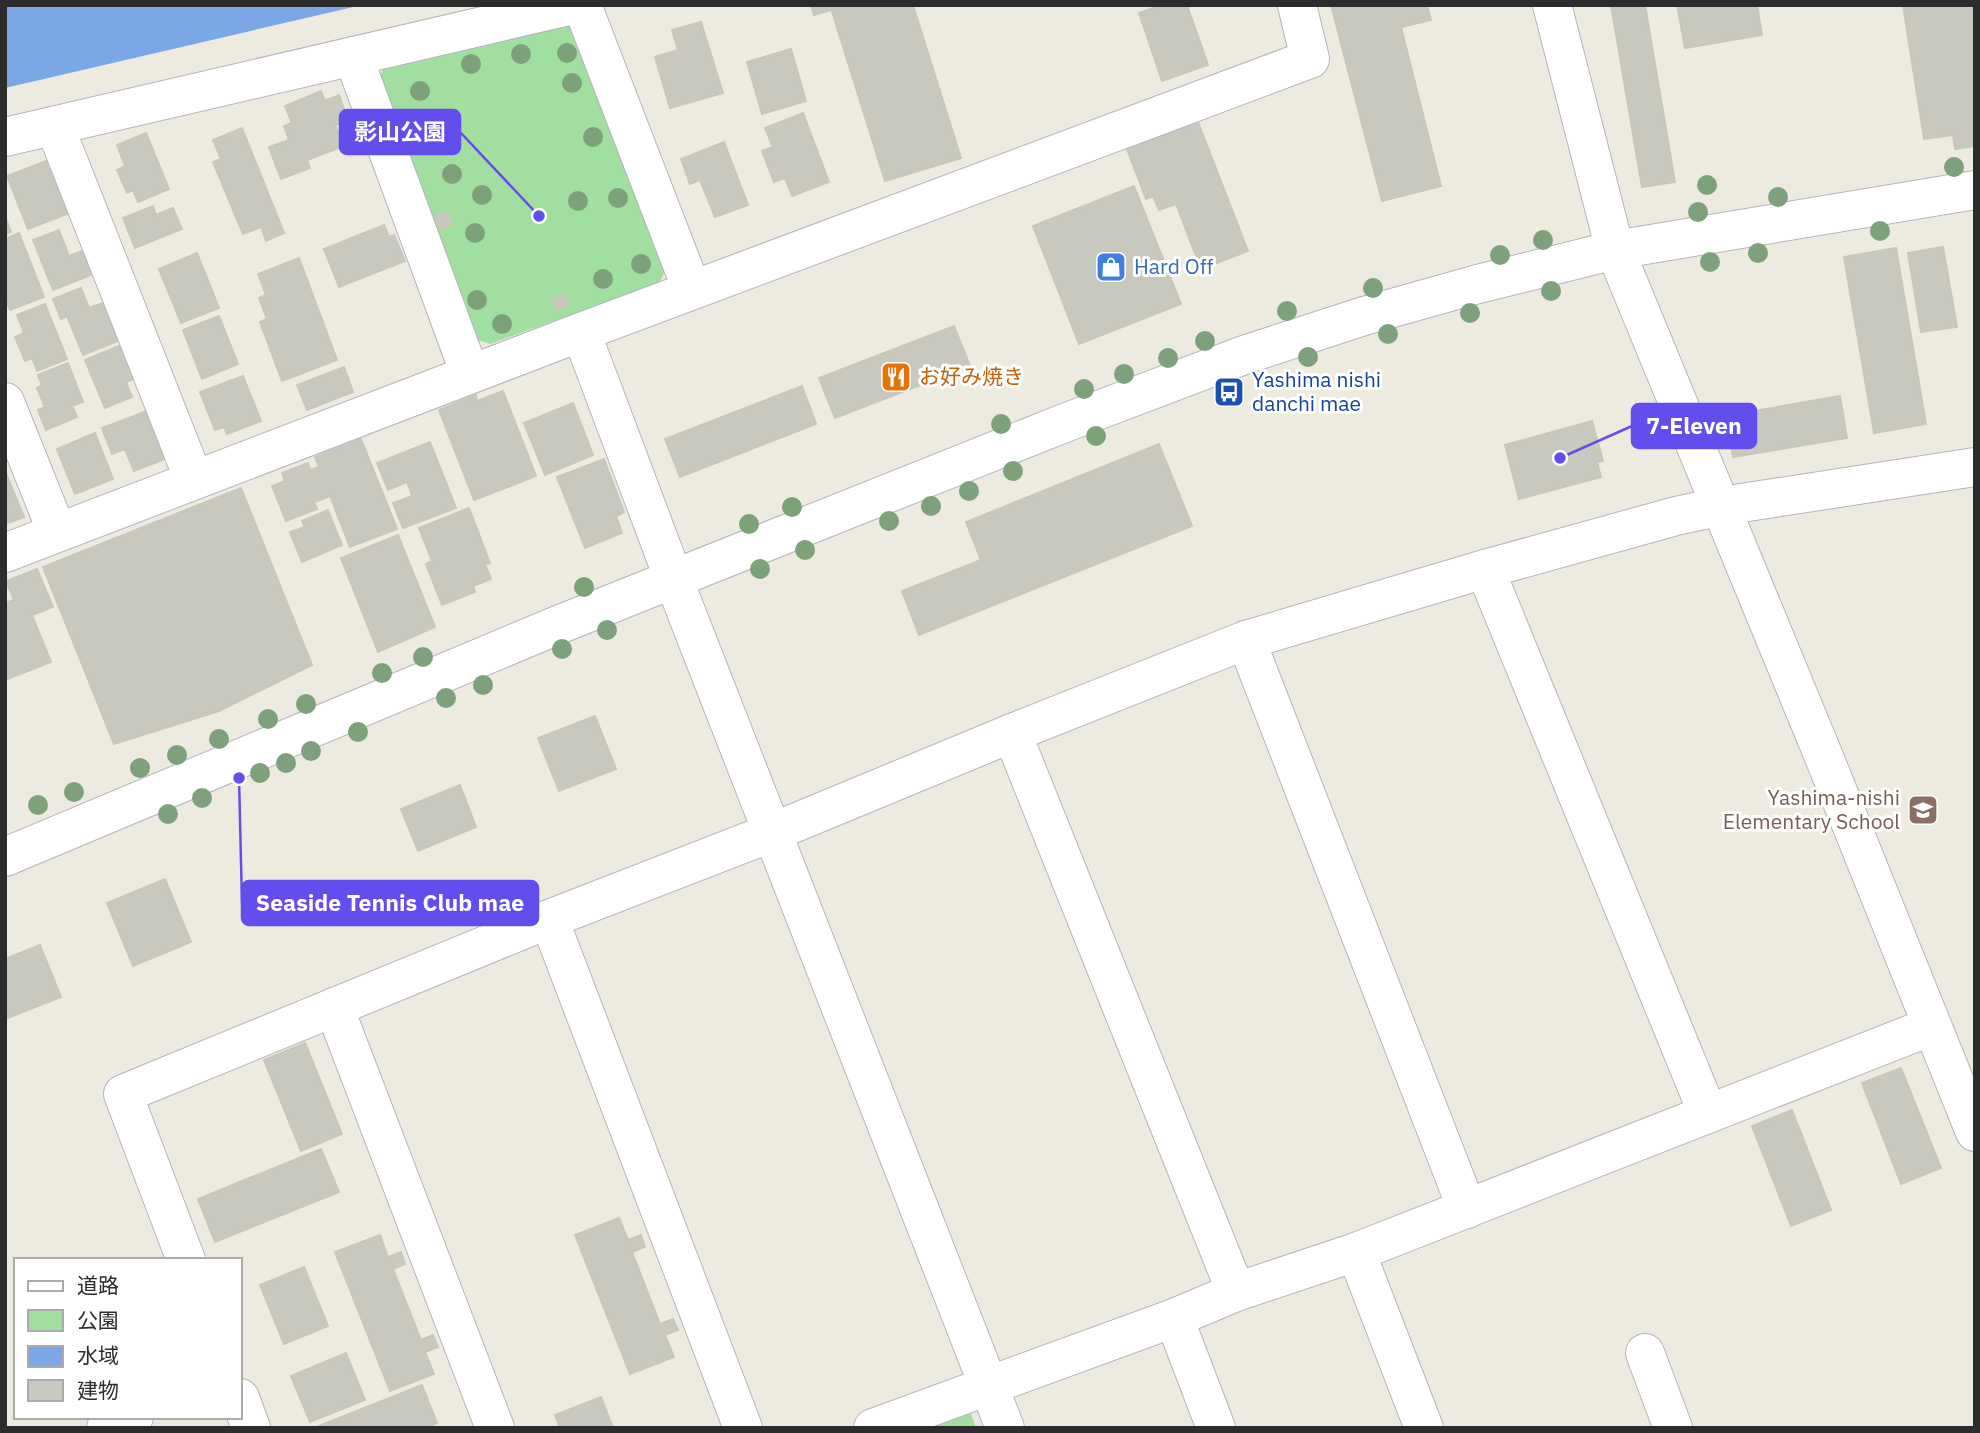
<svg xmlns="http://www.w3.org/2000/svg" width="1980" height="1433" font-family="'IBM Plex Sans','Noto Sans JP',sans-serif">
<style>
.green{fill:#a1dfa1}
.water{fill:#7ba7e6}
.building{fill:#c9c8be;stroke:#c8c8b9;stroke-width:2}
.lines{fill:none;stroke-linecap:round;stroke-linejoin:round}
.minor-casing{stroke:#b5b3be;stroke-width:40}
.minor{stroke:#fff;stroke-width:38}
.tree{fill:#7ca17b}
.labels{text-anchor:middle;stroke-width:6;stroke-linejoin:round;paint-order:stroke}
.shop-label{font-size:21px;fill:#366cbe;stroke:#fff;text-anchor:start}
.food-label{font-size:21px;fill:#c56008;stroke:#fff;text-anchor:start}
.transit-label{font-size:21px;fill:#164399;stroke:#fff;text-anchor:start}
.education-label{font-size:21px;fill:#785e54;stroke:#fff;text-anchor:end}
.leader{fill:none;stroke:#644ded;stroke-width:2.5}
.callout-dot{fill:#644ded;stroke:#fff;stroke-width:2.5}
.callout{fill:#644ded;stroke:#644ded;stroke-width:2.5}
.callout-label{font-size:23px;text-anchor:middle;font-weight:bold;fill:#fff}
</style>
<rect width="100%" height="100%" fill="#edebe0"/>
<g class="green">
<path d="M 551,23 L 577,26 L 669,262 L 660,282 L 490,344 L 472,338 L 378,82 L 385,64 Z"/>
<path d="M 969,1408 L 976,1428 L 918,1428 Z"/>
</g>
<path class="water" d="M 5,5 L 362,5 L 5,88 Z"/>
<g class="building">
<path d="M 811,5 L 830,5 L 831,10 L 814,15 Z"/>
<path d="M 830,5 L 913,5 L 961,158 L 885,181 Z"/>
<path d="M 1161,5 L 1187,5 L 1208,65 L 1162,81 L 1139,13 Z"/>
<path d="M 1331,5 L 1427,5 L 1431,20 L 1401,27 L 1441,186 L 1382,201 Z"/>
<path d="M 1611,5 L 1645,5 L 1675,182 L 1642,187 Z"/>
<path d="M 1677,5 L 1757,5 L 1762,35 L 1685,48 Z"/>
<path d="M 1903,5 L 1975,5 L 1975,146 L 1955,149 L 1953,135 L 1924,139 Z"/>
<path d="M 701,22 L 723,93 L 670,108 L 655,57 L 678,50 L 672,30 Z"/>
<path d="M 791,49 L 806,101 L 762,114 L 747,62 Z"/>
<path d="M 321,91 L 325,101 L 339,95 L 348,120 L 335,125 L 344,146 L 307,160 L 310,168 L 281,179 L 269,147 L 289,140 L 284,126 L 292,123 L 285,106 Z"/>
<path d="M 803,113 L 829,182 L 792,196 L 785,178 L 774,182 L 762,151 L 773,147 L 765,128 Z"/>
<path d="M 1198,122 L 1248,251 L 1201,269 L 1176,204 L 1159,210 L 1153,196 L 1146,199 L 1127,149 Z"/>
<path d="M 242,128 L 284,233 L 266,241 L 261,227 L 243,234 L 213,162 L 221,159 L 213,140 Z"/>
<path d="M 146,133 L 169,189 L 138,202 L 133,190 L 127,193 L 117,170 L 125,166 L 117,145 Z"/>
<path d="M 724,142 L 748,205 L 715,217 L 700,180 L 690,184 L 681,159 Z"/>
<path d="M 46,161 L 67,214 L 28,229 L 7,176 Z"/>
<path d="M 1134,186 L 1181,304 L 1079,344 L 1033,226 Z"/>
<path d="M 153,206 L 156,215 L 173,208 L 182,229 L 135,248 L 123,218 Z"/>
<path d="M 448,212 L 452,224 L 440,229 L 435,217 Z"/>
<path d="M 5,216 L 11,232 L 5,234 Z"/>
<path d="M 384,225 L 389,237 L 394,235 L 405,261 L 339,287 L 324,249 Z"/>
<path d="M 59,230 L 69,256 L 82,251 L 91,275 L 53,290 L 33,240 Z"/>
<path d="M 19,233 L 44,297 L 10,310 L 5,298 L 5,239 Z"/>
<path d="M 1943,247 L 1957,327 L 1921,332 L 1908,253 Z"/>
<path d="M 1896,248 L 1926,424 L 1874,433 L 1844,257 Z"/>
<path d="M 197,253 L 219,308 L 181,323 L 159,269 Z"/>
<path d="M 299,258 L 337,360 L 282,381 L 260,322 L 267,319 L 259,298 L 266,295 L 258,274 Z"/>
<path d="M 81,288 L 89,308 L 103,303 L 118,341 L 83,355 L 67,316 L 61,319 L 53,299 Z"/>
<path d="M 565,294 L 569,305 L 557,310 L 552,299 Z"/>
<path d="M 45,304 L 67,359 L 37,371 L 32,358 L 25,361 L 15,337 L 24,333 L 17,315 Z"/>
<path d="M 219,316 L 238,364 L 202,379 L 183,330 Z"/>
<path d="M 954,326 L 970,366 L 835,418 L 819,378 Z"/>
<path d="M 121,345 L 134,379 L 126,382 L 132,397 L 105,408 L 85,360 Z"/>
<path d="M 68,363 L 83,402 L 72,406 L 77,417 L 46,430 L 38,410 L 45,407 L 37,388 L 42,385 L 38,375 Z"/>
<path d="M 344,367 L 353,392 L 307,410 L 297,385 Z"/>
<path d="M 243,376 L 261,421 L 227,434 L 224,427 L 215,430 L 200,392 Z"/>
<path d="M 802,386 L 816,424 L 680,477 L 665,439 Z"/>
<path d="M 503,391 L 536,476 L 474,500 L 439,410 L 476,395 L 477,401 Z"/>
<path d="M 1840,396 L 1847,438 L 1733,457 L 1726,416 Z"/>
<path d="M 573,403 L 593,455 L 545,475 L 524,423 Z"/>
<path d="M 147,411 L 165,459 L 134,471 L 125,449 L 112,454 L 102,428 Z"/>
<path d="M 1592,421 L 1603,461 L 1597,462 L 1601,477 L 1519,499 L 1505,445 Z"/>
<path d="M 95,433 L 113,479 L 75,494 L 57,449 Z"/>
<path d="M 361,439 L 397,529 L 350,547 L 330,496 L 314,502 L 317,509 L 286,521 L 272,486 L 285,481 L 282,473 L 308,463 L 310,470 L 319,467 L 315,457 Z"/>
<path d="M 430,442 L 456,508 L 403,528 L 393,503 L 412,496 L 407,482 L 388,490 L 377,463 Z"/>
<path d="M 1159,444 L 1192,526 L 919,635 L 902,591 L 981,560 L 966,522 Z"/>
<path d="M 604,459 L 624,512 L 616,516 L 622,533 L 585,548 L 557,477 Z"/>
<path d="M 5,471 L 24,517 L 5,524 Z"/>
<path d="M 241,488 L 312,665 L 219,711 L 114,744 L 43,567 Z"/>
<path d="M 469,508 L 490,563 L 485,564 L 491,579 L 473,586 L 475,592 L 442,605 L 426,564 L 432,561 L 419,528 Z"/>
<path d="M 328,510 L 342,545 L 302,562 L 290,532 L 305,527 L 302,521 Z"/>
<path d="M 398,535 L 435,627 L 378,652 L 341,558 Z"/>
<path d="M 37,569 L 53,607 L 32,615 L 51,662 L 5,680 L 5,603 L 14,600 L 6,581 Z"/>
<path d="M 595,716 L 616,769 L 559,791 L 538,738 Z"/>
<path d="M 460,785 L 476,827 L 418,851 L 401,809 Z"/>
<path d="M 165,879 L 191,942 L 133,966 L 107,903 Z"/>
<path d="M 40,945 L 61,997 L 5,1019 L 5,959 Z"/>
<path d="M 305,1043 L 342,1134 L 301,1151 L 264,1060 Z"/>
<path d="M 1901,1068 L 1941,1168 L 1901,1184 L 1862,1083 Z"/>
<path d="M 1792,1110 L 1831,1210 L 1791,1226 L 1752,1126 Z"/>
<path d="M 321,1149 L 339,1192 L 215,1242 L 198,1199 Z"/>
<path d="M 619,1218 L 628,1240 L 641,1235 L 645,1247 L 632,1252 L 660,1324 L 673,1319 L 678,1330 L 665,1335 L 674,1357 L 630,1374 L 575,1235 Z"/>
<path d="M 380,1235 L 388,1257 L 401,1252 L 405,1264 L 393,1269 L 421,1340 L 433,1335 L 438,1347 L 425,1352 L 434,1374 L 390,1391 L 335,1252 Z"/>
<path d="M 304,1267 L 328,1326 L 284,1344 L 260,1285 Z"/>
<path d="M 346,1353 L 365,1400 L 310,1422 L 291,1376 Z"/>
<path d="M 422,1385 L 437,1423 L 426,1428 L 314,1428 Z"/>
<path d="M 601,1397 L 613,1428 L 560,1428 L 555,1415 Z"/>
</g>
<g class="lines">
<g class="minor-casing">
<g id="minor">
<path d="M 582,5 L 692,290"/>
<path d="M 1552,5 L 1615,250 L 1824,757 L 1975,1132"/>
<path d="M 353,56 L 470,374"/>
<path d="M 55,127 L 194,480"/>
<path d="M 5,137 L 573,5"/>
<path d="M 5,402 L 57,532"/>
<path d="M 5,553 L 581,332"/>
<path d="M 1485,569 L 1708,1114"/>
<path d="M 1246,640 L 1467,1209"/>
<path d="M 1012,733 L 1236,1292"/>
<path d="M 5,857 L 558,625 L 1062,424 L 1244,355 L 1364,316 L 1478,284 L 1615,250 L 1975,190"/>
<path d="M 549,919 L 743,1428"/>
<path d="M 334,1007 L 495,1428"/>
<path d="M 1356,1252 L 1424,1428"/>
<path d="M 186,1260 L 123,1094 L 549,919 L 773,832 L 1012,733 L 1246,640 L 1485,569 L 1676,516 L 1722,506 L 1975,467"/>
<path d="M 1174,1318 L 1216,1428"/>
<path d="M 1645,1353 L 1673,1428"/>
<path d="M 240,1398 L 251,1428"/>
<path d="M 106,1428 L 134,1417"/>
<path d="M 873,1428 L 1174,1318 L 1236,1292 L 1356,1252 L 1932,1026"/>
<path d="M 1005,1428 L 685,609 L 581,332 L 1310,59 L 1297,5"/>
</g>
</g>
<use href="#minor" class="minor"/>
</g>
<g class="tree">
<circle cx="567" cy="53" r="10"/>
<circle cx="521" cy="54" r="10"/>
<circle cx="471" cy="64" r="10"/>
<circle cx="572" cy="83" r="10"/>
<circle cx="420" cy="91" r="10"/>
<circle cx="593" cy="137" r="10"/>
<circle cx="1954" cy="167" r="10"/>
<circle cx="452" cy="174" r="10"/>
<circle cx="1707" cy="185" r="10"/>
<circle cx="482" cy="195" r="10"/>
<circle cx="1778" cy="197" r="10"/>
<circle cx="618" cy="198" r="10"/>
<circle cx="578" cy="201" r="10"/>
<circle cx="1698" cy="212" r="10"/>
<circle cx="1880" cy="231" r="10"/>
<circle cx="475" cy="233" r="10"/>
<circle cx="1543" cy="240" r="10"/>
<circle cx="1758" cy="253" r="10"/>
<circle cx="1500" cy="255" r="10"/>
<circle cx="1710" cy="262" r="10"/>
<circle cx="641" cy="264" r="10"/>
<circle cx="603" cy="279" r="10"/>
<circle cx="1373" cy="288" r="10"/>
<circle cx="1551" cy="291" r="10"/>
<circle cx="477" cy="300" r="10"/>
<circle cx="1287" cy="311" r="10"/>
<circle cx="1470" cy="313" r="10"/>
<circle cx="502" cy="324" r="10"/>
<circle cx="1388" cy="334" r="10"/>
<circle cx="1205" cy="341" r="10"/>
<circle cx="1308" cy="357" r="10"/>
<circle cx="1168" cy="358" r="10"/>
<circle cx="1124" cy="374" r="10"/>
<circle cx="1084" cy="389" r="10"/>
<circle cx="1001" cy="424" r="10"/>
<circle cx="1096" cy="436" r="10"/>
<circle cx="1013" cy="471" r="10"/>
<circle cx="969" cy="491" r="10"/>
<circle cx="931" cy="506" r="10"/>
<circle cx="792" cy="507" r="10"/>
<circle cx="889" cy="521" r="10"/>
<circle cx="749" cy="524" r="10"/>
<circle cx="805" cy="550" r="10"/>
<circle cx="760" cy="569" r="10"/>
<circle cx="584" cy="587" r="10"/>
<circle cx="607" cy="630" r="10"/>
<circle cx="562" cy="649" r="10"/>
<circle cx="423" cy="657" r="10"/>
<circle cx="382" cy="673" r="10"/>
<circle cx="483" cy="685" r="10"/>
<circle cx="446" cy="698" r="10"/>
<circle cx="306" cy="704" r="10"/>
<circle cx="268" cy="719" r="10"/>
<circle cx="358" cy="732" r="10"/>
<circle cx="219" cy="739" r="10"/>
<circle cx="311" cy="751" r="10"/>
<circle cx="177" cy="755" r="10"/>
<circle cx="286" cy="763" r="10"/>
<circle cx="140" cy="768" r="10"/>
<circle cx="260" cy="773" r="10"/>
<circle cx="74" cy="792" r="10"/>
<circle cx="202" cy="798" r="10"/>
<circle cx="38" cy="805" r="10"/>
<circle cx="168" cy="814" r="10"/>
</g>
<defs>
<g id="shop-square" transform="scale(1.575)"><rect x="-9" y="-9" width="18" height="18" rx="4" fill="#3f7fe0" stroke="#fff"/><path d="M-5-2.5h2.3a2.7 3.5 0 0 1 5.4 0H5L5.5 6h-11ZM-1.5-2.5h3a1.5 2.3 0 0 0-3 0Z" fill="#fff"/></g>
<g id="restaurant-square" transform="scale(1.575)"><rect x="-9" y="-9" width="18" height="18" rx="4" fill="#e8710a" stroke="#fff"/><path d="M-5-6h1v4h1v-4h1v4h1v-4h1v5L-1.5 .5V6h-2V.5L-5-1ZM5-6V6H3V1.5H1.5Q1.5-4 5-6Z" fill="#fff"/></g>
<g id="bus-square" transform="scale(1.575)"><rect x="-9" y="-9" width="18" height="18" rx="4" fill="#1a4fb4" stroke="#fff"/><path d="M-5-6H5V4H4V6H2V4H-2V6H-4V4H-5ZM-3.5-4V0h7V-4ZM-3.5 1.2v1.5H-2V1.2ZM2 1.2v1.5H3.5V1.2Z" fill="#fff"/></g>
<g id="school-square" transform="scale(1.575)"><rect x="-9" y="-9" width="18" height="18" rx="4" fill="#8d6e63" stroke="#fff"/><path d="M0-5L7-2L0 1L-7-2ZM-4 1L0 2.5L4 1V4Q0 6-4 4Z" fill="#fff"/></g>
</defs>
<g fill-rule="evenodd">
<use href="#shop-square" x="1111" y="267"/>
<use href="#restaurant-square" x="896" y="377"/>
<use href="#bus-square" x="1229" y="392"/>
<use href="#school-square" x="1923" y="810"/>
</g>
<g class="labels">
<g class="shop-label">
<text x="1134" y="274">Hard Off</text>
</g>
<g class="food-label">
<text x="919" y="384">お好み焼き</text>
</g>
<g class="transit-label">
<text x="1252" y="387">Yashima nishi<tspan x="1252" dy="24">danchi mae</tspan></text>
</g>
<g class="education-label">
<text x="1900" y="805">Yashima-nishi<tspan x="1900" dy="24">Elementary School</tspan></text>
</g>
</g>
<path class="leader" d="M539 216L460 132M1560 458L1632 426M239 778L242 903"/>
<g class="callout-dot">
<circle cx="539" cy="216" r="7"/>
<circle cx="1560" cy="458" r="7"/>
<circle cx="239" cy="778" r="7"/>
</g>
<g class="callout">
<rect x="340" y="110" width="120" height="44" rx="7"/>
<rect x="1632" y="404" width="124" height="44" rx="7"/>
<rect x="242" y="881" width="296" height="44" rx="7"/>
</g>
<g class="callout-label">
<text x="400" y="140">影山公園</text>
<text x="1694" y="434">7-Eleven</text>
<text x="390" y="911">Seaside Tennis Club mae</text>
</g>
<rect width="1980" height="1433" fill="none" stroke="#2c2c2c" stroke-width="14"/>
<rect x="14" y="1258" width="228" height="161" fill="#ffffff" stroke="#ababab" stroke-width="2"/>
<rect x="28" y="1281" width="35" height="10" fill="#ffffff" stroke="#ababab" stroke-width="2"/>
<text x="77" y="1293" font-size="21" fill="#2c2c2c">道路</text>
<rect x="28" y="1310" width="35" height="21" fill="#a1dfa1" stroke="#ababab" stroke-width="2"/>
<text x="77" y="1328" font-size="21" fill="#2c2c2c">公園</text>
<rect x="28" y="1346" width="35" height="21" fill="#7ba7e6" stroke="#ababab" stroke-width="2"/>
<text x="77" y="1363" font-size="21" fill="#2c2c2c">水域</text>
<rect x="28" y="1380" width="35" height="21" fill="#c9c8be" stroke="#ababab" stroke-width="2"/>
<text x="77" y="1398" font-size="21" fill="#2c2c2c">建物</text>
</svg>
